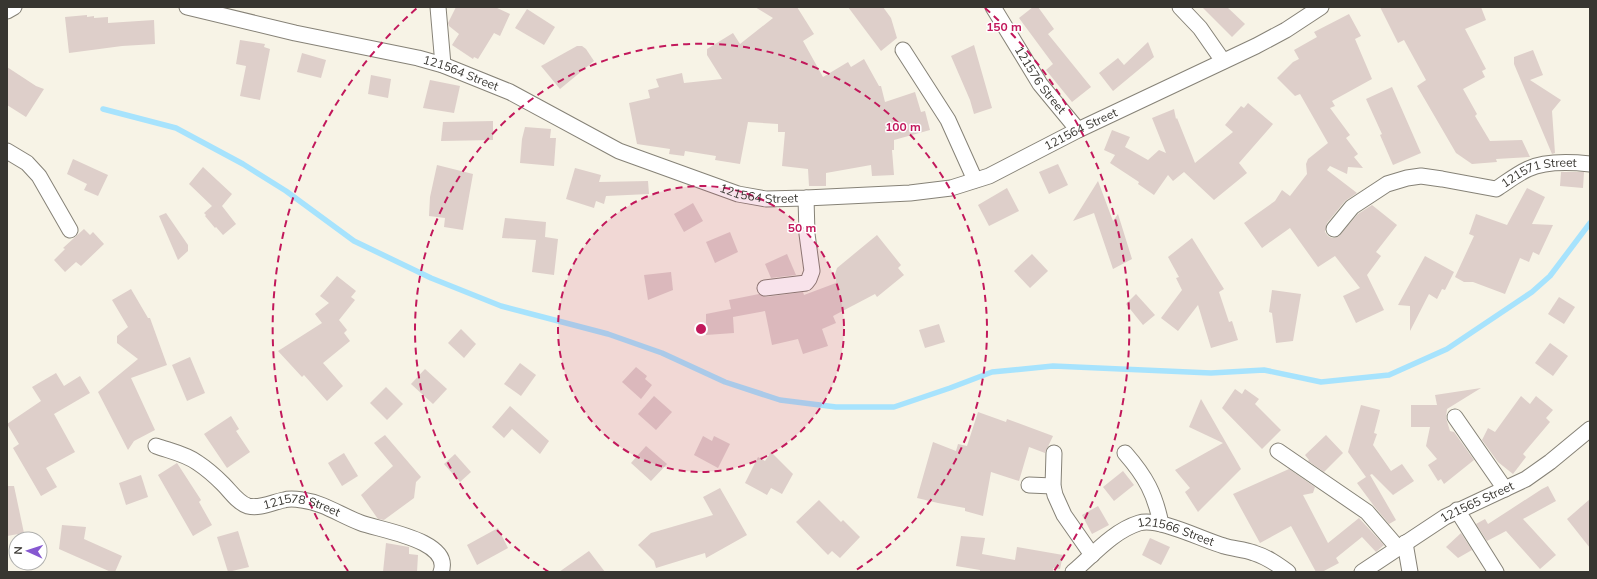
<svg xmlns="http://www.w3.org/2000/svg" width="1597" height="579" font-family="Mulish,sans-serif">
<style>
.lines{fill:none;stroke-linecap:round;stroke-linejoin:round}
.stream{stroke:#a7e3fd;stroke-width:5.5}
.building{fill:#decfca}
.minor-casing{stroke:#868277;stroke-width:17}
.minor{stroke:#fff;stroke-width:15}
.ring{fill:none;stroke:#c2185b;stroke-width:2;stroke-dasharray:7 5}
.labels{text-anchor:middle;stroke-width:3;stroke-linejoin:round;paint-order:stroke}
.street-label{font-size:12px;fill:#383631;stroke:#fff}
.centre{fill:#c2185b;stroke:#fff;stroke-width:2}
.ring-label{font-size:12px;text-anchor:middle;font-weight:bold;fill:#c2185b;stroke:#fff;stroke-width:3;stroke-linejoin:round;paint-order:stroke}
</style>
<rect width="100%" height="100%" fill="#f7f3e6"/>
<g class="lines">
<path class="stream" d="M 103,109 L 176,128 L 243,164 L 286,191 L 354,241 L 431,278 L 501,306 L 608,334 L 662,353 L 725,382 L 780,400 L 836,407 L 894,407 L 950,388 L 992,372 L 1053,366 L 1211,373 L 1264,370 L 1321,382 L 1389,375 L 1447,349 L 1532,292 L 1550,276 L 1590,223"/>
</g>
<g class="building">
<path d="M 456,7 L 495,7 L 510,14 L 500,36 L 494,33 L 478,59 L 474,57 L 473,59 L 452,45 L 459,34 L 449,26 L 448,23 Z"/>
<path d="M 755,7 L 797,7 L 814,34 L 803,41 L 823,77 L 848,62 L 851,67 L 864,59 L 879,86 L 881,86 L 885,102 L 915,92 L 921,112 L 925,111 L 930,130 L 894,140 L 894,150 L 892,150 L 894,175 L 872,176 L 871,165 L 826,173 L 826,186 L 809,186 L 808,169 L 782,166 L 785,132 L 778,132 L 778,124 L 748,122 L 740,164 L 715,160 L 716,156 L 685,151 L 684,156 L 669,154 L 670,149 L 637,144 L 629,103 L 650,98 L 648,90 L 659,87 L 656,79 L 682,73 L 684,83 L 722,79 L 707,55 L 707,49 L 733,33 L 740,44 L 773,18 Z"/>
<path d="M 848,7 L 883,7 L 891,18 L 897,38 L 881,51 Z"/>
<path d="M 1033,7 L 1038,7 L 1054,29 L 1048,34 L 1091,87 L 1072,102 L 1046,70 L 1053,64 L 1019,18 Z"/>
<path d="M 1202,7 L 1227,7 L 1245,24 L 1232,37 Z"/>
<path d="M 1380,7 L 1481,7 L 1486,20 L 1465,29 L 1486,69 L 1482,71 L 1485,77 L 1463,89 L 1477,114 L 1475,116 L 1490,141 L 1522,140 L 1530,157 L 1496,159 L 1497,162 L 1472,164 L 1456,153 L 1417,86 L 1426,80 L 1404,40 L 1398,43 Z"/>
<path d="M 527,9 L 555,27 L 544,45 L 515,28 Z"/>
<path d="M 1349,14 L 1361,36 L 1355,39 L 1372,79 L 1332,101 L 1335,106 L 1330,108 L 1350,135 L 1346,138 L 1358,154 L 1354,157 L 1363,168 L 1348,167 L 1347,174 L 1330,166 L 1327,170 L 1357,193 L 1345,201 L 1327,223 L 1325,232 L 1328,236 L 1332,238 L 1338,237 L 1358,214 L 1372,205 L 1397,225 L 1376,252 L 1381,256 L 1367,275 L 1384,310 L 1356,323 L 1343,296 L 1360,288 L 1335,256 L 1318,267 L 1290,228 L 1262,248 L 1244,223 L 1275,201 L 1282,190 L 1290,196 L 1307,174 L 1306,164 L 1308,159 L 1328,143 L 1300,94 L 1295,96 L 1277,78 L 1293,62 L 1299,59 L 1294,50 L 1317,37 L 1314,32 Z"/>
<path d="M 87,15 L 87,17 L 94,16 L 94,18 L 108,17 L 108,23 L 154,20 L 155,44 L 122,46 L 69,53 L 65,17 Z"/>
<path d="M 240,40 L 265,44 L 264,47 L 270,49 L 260,100 L 240,96 L 246,66 L 236,64 Z"/>
<path d="M 1148,42 L 1154,57 L 1113,91 L 1099,73 L 1118,58 L 1124,65 Z"/>
<path d="M 974,45 L 992,108 L 974,114 L 970,100 L 951,56 Z"/>
<path d="M 577,46 L 582,46 L 586,49 L 594,61 L 560,89 L 541,66 Z"/>
<path d="M 1533,50 L 1543,75 L 1530,80 L 1561,100 L 1552,111 L 1555,153 L 1552,154 L 1514,64 L 1514,57 Z"/>
<path d="M 302,53 L 326,60 L 321,78 L 297,72 Z"/>
<path d="M 7,67 L 36,86 L 44,89 L 26,117 L 7,105 Z"/>
<path d="M 371,75 L 391,79 L 388,98 L 368,94 Z"/>
<path d="M 430,80 L 460,86 L 454,113 L 423,108 Z"/>
<path d="M 1392,87 L 1421,153 L 1393,165 L 1380,135 L 1382,134 L 1366,99 Z"/>
<path d="M 1248,103 L 1273,124 L 1239,163 L 1247,173 L 1214,200 L 1184,172 L 1173,181 L 1168,175 L 1154,195 L 1138,184 L 1139,182 L 1110,163 L 1115,155 L 1104,150 L 1112,130 L 1130,137 L 1125,147 L 1148,160 L 1159,150 L 1166,153 L 1152,118 L 1174,109 L 1176,119 L 1177,118 L 1195,163 L 1233,132 L 1225,125 L 1241,106 L 1244,108 Z"/>
<path d="M 493,121 L 493,140 L 441,141 L 443,122 Z"/>
<path d="M 525,127 L 551,129 L 550,138 L 556,138 L 554,166 L 520,163 L 522,139 Z"/>
<path d="M 73,159 L 108,175 L 98,196 L 84,190 L 87,184 L 67,174 Z"/>
<path d="M 1058,164 L 1068,185 L 1049,194 L 1039,172 Z"/>
<path d="M 437,165 L 473,174 L 463,230 L 444,227 L 445,218 L 429,216 L 430,197 Z"/>
<path d="M 203,167 L 232,194 L 222,206 L 236,224 L 223,235 L 216,227 L 215,228 L 205,216 L 206,215 L 204,213 L 212,206 L 189,184 Z"/>
<path d="M 575,168 L 601,175 L 599,182 L 648,181 L 649,194 L 606,196 L 604,204 L 596,201 L 594,208 L 566,199 Z"/>
<path d="M 1561,172 L 1584,172 L 1583,188 L 1560,186 Z"/>
<path d="M 1098,181 L 1113,221 L 1118,214 L 1132,259 L 1113,269 L 1094,213 L 1073,221 Z"/>
<path d="M 1007,188 L 1019,211 L 989,226 L 978,205 Z"/>
<path d="M 1527,188 L 1545,197 L 1532,224 L 1553,225 L 1539,255 L 1533,252 L 1529,262 L 1520,258 L 1505,294 L 1473,282 L 1464,282 L 1455,277 L 1474,236 L 1469,234 L 1476,214 L 1507,225 Z"/>
<path d="M 693,203 L 703,221 L 684,232 L 674,214 Z"/>
<path d="M 166,213 L 188,245 L 188,251 L 178,260 L 159,216 Z"/>
<path d="M 505,218 L 546,222 L 545,237 L 558,239 L 554,275 L 532,272 L 536,240 L 502,238 Z"/>
<path d="M 84,229 L 90,235 L 93,232 L 104,244 L 81,266 L 76,262 L 65,272 L 54,260 L 65,249 L 63,248 Z"/>
<path d="M 730,232 L 738,252 L 715,263 L 706,242 Z"/>
<path d="M 877,235 L 901,265 L 898,268 L 904,275 L 877,297 L 875,294 L 833,316 L 836,323 L 822,329 L 828,346 L 803,354 L 798,339 L 772,345 L 765,311 L 733,317 L 734,333 L 706,335 L 706,314 L 731,309 L 729,300 L 759,294 L 766,297 L 803,292 L 804,295 L 836,283 L 835,274 L 837,268 Z"/>
<path d="M 1192,238 L 1224,289 L 1219,292 L 1229,322 L 1232,321 L 1238,340 L 1211,348 L 1198,305 L 1178,331 L 1161,318 L 1182,290 L 1176,278 L 1179,277 L 1168,257 Z"/>
<path d="M 787,254 L 796,275 L 771,278 L 765,264 Z"/>
<path d="M 1032,254 L 1048,271 L 1030,288 L 1014,271 Z"/>
<path d="M 1425,256 L 1454,272 L 1445,290 L 1442,289 L 1437,299 L 1429,294 L 1410,331 L 1410,306 L 1398,305 Z"/>
<path d="M 671,272 L 673,290 L 648,300 L 644,275 Z"/>
<path d="M 337,276 L 356,291 L 351,297 L 355,300 L 339,320 L 347,330 L 344,333 L 350,341 L 323,363 L 343,386 L 327,401 L 304,375 L 302,377 L 278,351 L 322,323 L 315,314 L 329,303 L 320,296 Z"/>
<path d="M 131,289 L 148,318 L 150,318 L 167,365 L 131,378 L 155,430 L 134,441 L 128,450 L 98,392 L 138,359 L 117,343 L 117,336 L 128,327 L 112,300 Z"/>
<path d="M 1272,290 L 1301,294 L 1293,341 L 1276,343 L 1272,313 L 1269,312 Z"/>
<path d="M 1136,294 L 1155,315 L 1143,325 L 1126,304 Z"/>
<path d="M 1559,297 L 1575,307 L 1564,324 L 1548,314 Z"/>
<path d="M 939,324 L 945,342 L 925,348 L 919,330 Z"/>
<path d="M 461,329 L 476,344 L 464,358 L 448,343 Z"/>
<path d="M 1550,343 L 1568,356 L 1553,376 L 1535,363 Z"/>
<path d="M 190,357 L 205,393 L 187,401 L 172,365 Z"/>
<path d="M 520,363 L 536,375 L 521,396 L 504,384 Z"/>
<path d="M 636,367 L 647,376 L 645,379 L 652,385 L 641,399 L 622,382 Z"/>
<path d="M 425,369 L 447,389 L 433,404 L 411,384 Z"/>
<path d="M 56,373 L 64,386 L 80,376 L 90,393 L 54,414 L 75,452 L 46,468 L 57,487 L 41,496 L 13,448 L 19,444 L 7,424 L 41,401 L 32,387 Z"/>
<path d="M 386,387 L 403,404 L 387,420 L 370,403 Z"/>
<path d="M 1481,388 L 1447,409 L 1446,418 L 1450,431 L 1454,432 L 1474,460 L 1444,484 L 1441,479 L 1438,481 L 1428,465 L 1437,459 L 1426,446 L 1430,427 L 1411,427 L 1411,405 L 1437,405 L 1435,395 Z"/>
<path d="M 1235,389 L 1242,394 L 1245,389 L 1259,399 L 1255,404 L 1281,430 L 1262,449 L 1222,408 Z"/>
<path d="M 654,396 L 672,412 L 656,430 L 638,414 Z"/>
<path d="M 1521,396 L 1530,404 L 1536,396 L 1553,410 L 1546,418 L 1550,422 L 1523,454 L 1526,457 L 1513,474 L 1498,462 L 1482,440 L 1488,428 L 1495,432 Z"/>
<path d="M 1201,399 L 1241,469 L 1198,512 L 1185,492 L 1190,488 L 1175,470 L 1223,443 L 1189,427 Z"/>
<path d="M 1361,405 L 1380,410 L 1374,433 L 1377,434 L 1373,445 L 1391,471 L 1402,464 L 1414,481 L 1393,495 L 1372,474 L 1370,475 L 1396,520 L 1389,524 L 1374,506 L 1357,483 L 1366,477 L 1348,452 Z"/>
<path d="M 510,406 L 549,441 L 540,454 L 512,429 L 504,438 L 492,427 Z"/>
<path d="M 978,412 L 1006,422 L 1007,419 L 1053,436 L 1045,453 L 1029,447 L 1019,481 L 991,472 L 983,516 L 965,511 L 965,508 L 938,503 L 917,498 L 933,442 L 956,451 L 958,444 L 967,446 Z"/>
<path d="M 231,416 L 239,429 L 236,431 L 250,452 L 227,468 L 204,434 Z"/>
<path d="M 385,435 L 421,477 L 416,482 L 414,498 L 384,520 L 378,519 L 361,495 L 393,466 L 374,443 Z"/>
<path d="M 1326,435 L 1343,453 L 1324,472 L 1308,461 L 1309,460 L 1305,455 Z"/>
<path d="M 703,436 L 712,441 L 714,436 L 730,444 L 718,468 L 694,455 Z"/>
<path d="M 646,446 L 667,464 L 651,481 L 631,463 Z"/>
<path d="M 771,452 L 793,474 L 782,494 L 771,488 L 767,495 L 745,483 L 758,457 L 765,461 Z"/>
<path d="M 344,453 L 358,476 L 342,486 L 328,463 Z"/>
<path d="M 455,454 L 471,472 L 460,482 L 444,464 Z"/>
<path d="M 177,463 L 201,500 L 199,502 L 212,525 L 193,536 L 158,475 Z"/>
<path d="M 1289,469 L 1315,487 L 1313,493 L 1303,495 L 1328,543 L 1359,518 L 1384,545 L 1376,552 L 1362,537 L 1336,558 L 1339,563 L 1322,572 L 1316,572 L 1291,526 L 1260,543 L 1233,494 Z"/>
<path d="M 1123,471 L 1134,485 L 1114,501 L 1103,487 Z"/>
<path d="M 141,475 L 148,497 L 126,505 L 119,483 Z"/>
<path d="M 7,486 L 14,486 L 24,533 L 7,536 Z"/>
<path d="M 1548,486 L 1556,501 L 1523,519 L 1556,555 L 1540,569 L 1506,531 L 1487,541 L 1476,524 L 1485,519 L 1488,524 L 1542,489 Z"/>
<path d="M 720,488 L 747,535 L 706,558 L 705,553 L 656,568 L 654,561 L 638,545 L 651,533 L 713,515 L 703,497 Z"/>
<path d="M 1590,499 L 1590,548 L 1567,519 Z"/>
<path d="M 819,500 L 841,522 L 843,520 L 860,537 L 840,558 L 832,551 L 828,555 L 796,522 Z"/>
<path d="M 1098,506 L 1109,525 L 1092,534 L 1082,515 Z"/>
<path d="M 62,525 L 86,527 L 84,539 L 122,556 L 115,572 L 111,572 L 59,549 Z"/>
<path d="M 498,528 L 508,548 L 477,565 L 467,545 Z"/>
<path d="M 238,531 L 249,567 L 228,572 L 217,537 Z"/>
<path d="M 1461,533 L 1472,550 L 1458,558 L 1446,547 Z"/>
<path d="M 961,536 L 985,538 L 982,554 L 1015,560 L 1017,547 L 1063,555 L 1060,569 L 1053,568 L 1053,572 L 980,572 L 980,570 L 956,566 Z"/>
<path d="M 1150,538 L 1170,547 L 1161,565 L 1142,555 Z"/>
<path d="M 386,543 L 409,547 L 409,554 L 418,555 L 417,572 L 383,572 Z"/>
<path d="M 589,551 L 605,572 L 559,572 Z"/>
</g>
<g class="lines">
<g class="minor-casing">
<g id="minor">
<path id="s1" d="M 187,7 L 295,33 L 418,58 L 443,65 L 510,92 L 619,151 L 738,194 L 766,199 L 806,198 L 910,193 L 951,188 L 989,176 L 1078,130 L 1256,46 L 1286,30 L 1321,7"/>
<path d="M 438,7 L 443,65"/>
<path id="s2" d="M 993,7 L 1040,84 L 1078,130"/>
<path d="M 1180,7 L 1200,28 L 1223,61"/>
<path d="M 7,11 L 14,7"/>
<path d="M 903,50 L 948,120 L 975,180"/>
<path d="M 7,151 L 27,163 L 39,176 L 70,230"/>
<path id="s3" d="M 1334,229 L 1352,207 L 1387,184 L 1407,178 L 1421,176 L 1442,179 L 1496,189 C 1507,182 1517,174 1528,169 C 1545,161 1571,162 1590,164"/>
<path d="M 765,288 L 806,283 L 809,279 L 812,271 L 807,234 L 806,198"/>
<path d="M 1455,417 L 1505,489"/>
<path id="s4" d="M 156,446 C 170,451 186,454 198,463 C 207,469 216,477 223,484 C 231,492 238,503 248,506 C 260,509 273,502 284,500 C 290,498 296,499 302,500 C 324,503 340,515 361,523 C 379,530 453,540 441,572"/>
<path d="M 1278,451 L 1367,512 L 1398,548"/>
<path d="M 1054,453 L 1053,486 L 1055,495 L 1064,515 L 1092,555"/>
<path d="M 1125,453 C 1146,477 1155,494 1161,524"/>
<path d="M 1029,485 L 1053,486"/>
<path d="M 1457,510 L 1496,572"/>
<path d="M 1405,543 L 1410,572"/>
<path id="s5" d="M 1073,572 C 1093,555 1113,531 1139,523 C 1158,517 1203,540 1224,546 C 1233,549 1244,549 1254,553 C 1267,557 1277,564 1288,572"/>
<path id="s6" d="M 1362,572 L 1445,517 L 1526,479 L 1550,462 L 1590,429"/>
</g>
</g>
<use href="#minor" class="minor"/>
</g>
<circle cx="701" cy="329" r="143" fill="#c2185b" fill-opacity=".12"/>
<g class="ring">
<circle cx="701" cy="329" r="143"/>
<path d="M549 572A286 286 0 1 1 853 572"/>
<path d="M348 571A428 428 0 0 1 417 8M985 8A428 428 0 0 1 1054 571"/>
</g>
<g class="labels">
<g class="street-label">
<text dy="4" stroke="none"><textPath href="#s1" startOffset="282">121564 Street</textPath></text>
<text dy="4" stroke="none"><textPath href="#s2" startOffset="87">121576 Street</textPath></text>
<text dy="4" stroke="none"><textPath href="#s1" startOffset="942">121564 Street</textPath></text>
<text dy="4" stroke="none"><textPath href="#s3" startOffset="229">121571 Street</textPath></text>
<text dy="4" stroke="none"><textPath href="#s1" startOffset="606">121564 Street</textPath></text>
<text dy="4" stroke="none"><textPath href="#s6" startOffset="135">121565 Street</textPath></text>
<text dy="4" stroke="none"><textPath href="#s4" startOffset="167">121578 Street</textPath></text>
<text dy="4" stroke="none"><textPath href="#s5" startOffset="121">121566 Street</textPath></text>
</g>
</g>
<circle cx="701" cy="329" r="6" class="centre"/>
<g class="ring-label">
<text x="1004" y="31">150 m</text>
<text x="903" y="131">100 m</text>
<text x="802" y="232">50 m</text>
</g>
<rect width="1597" height="579" fill="none" stroke="#383631" stroke-width="16"/>
<g transform="translate(28 551) rotate(273)"><circle r="19" fill="#ffffff" stroke="#afafad"/>
<path d="M0-3L7 15L0 10L-7 15Z" fill="#8658d1"/>
<text y="-6" font-size="11" font-weight="bold" text-anchor="middle" fill="#383631">N</text>
</g>
</svg>
